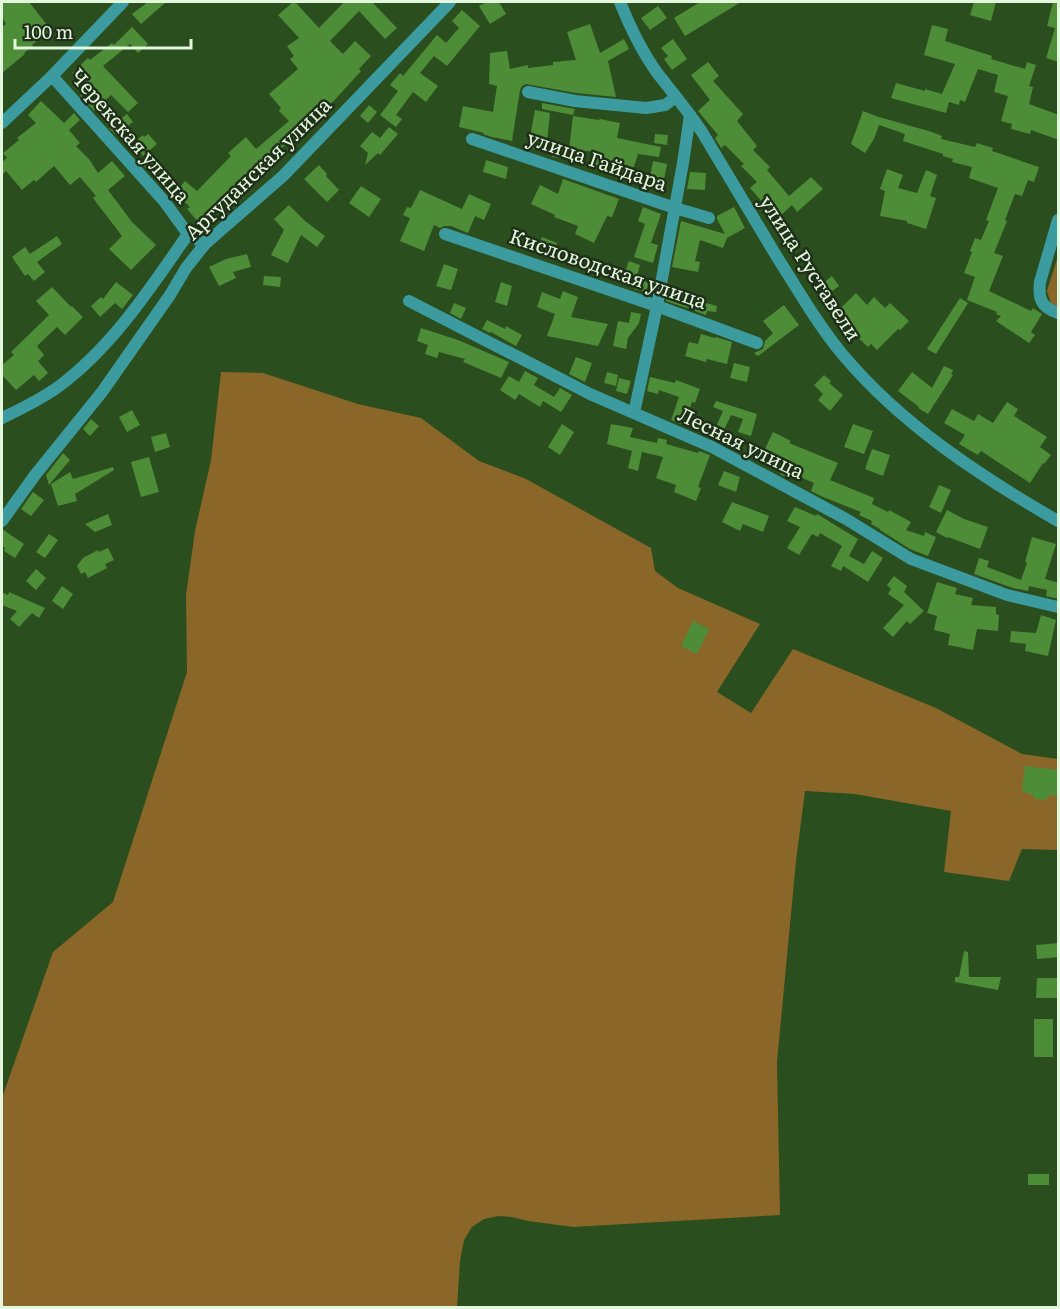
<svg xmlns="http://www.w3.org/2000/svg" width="1060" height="1309" font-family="Literata,serif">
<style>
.green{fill:#8a6628}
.building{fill:#4e8d37}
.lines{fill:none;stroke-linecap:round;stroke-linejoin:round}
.minor{stroke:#3b9b9e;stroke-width:12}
.labels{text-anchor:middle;stroke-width:5;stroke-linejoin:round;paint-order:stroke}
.street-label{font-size:20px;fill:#e2f7db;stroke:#1f2f1a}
</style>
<rect width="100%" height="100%" fill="#2a4e1e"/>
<g class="green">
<path d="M 1058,256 L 1058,307 L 1052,306 L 1047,291 Z"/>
<path d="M 221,372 L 263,373 L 358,404 L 421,418 L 479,461 L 526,479 L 651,548 L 655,571 L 678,588 L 760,624 L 717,692 L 751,713 L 793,649 L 936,708 L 1022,754 L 1058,759 L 1058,850 L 1022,849 L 1009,881 L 944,872 L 951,811 L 855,794 L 805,791 L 796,861 L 777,1062 L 780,1215 L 573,1227 L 528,1221 L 512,1217 L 498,1216 L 484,1219 L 472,1227 L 464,1240 L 460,1261 L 457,1307 L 2,1308 L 2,1098 L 53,952 L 113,902 L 187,672 L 186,595 L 195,531 L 211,460 Z"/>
</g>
<g class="building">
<path d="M 5,2 L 29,2 L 51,30 L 32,45 L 33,46 L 24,53 L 25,54 L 2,73 L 2,27 L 6,24 L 2,17 L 2,4 Z"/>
<path d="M 148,2 L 166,2 L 141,24 L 132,14 Z"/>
<path d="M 293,2 L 295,2 L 319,28 L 344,2 L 372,2 L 397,28 L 385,39 L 359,11 L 330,41 L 343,54 L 355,41 L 371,56 L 359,69 L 361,71 L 330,105 L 324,99 L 311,113 L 314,116 L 305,124 L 308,126 L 279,150 L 281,152 L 262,169 L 264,171 L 252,181 L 248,177 L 220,206 L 219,205 L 200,224 L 187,209 L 190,207 L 175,193 L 185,181 L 197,191 L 231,156 L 228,153 L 246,137 L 256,149 L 289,121 L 279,111 L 281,108 L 269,94 L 298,69 L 290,59 L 294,56 L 287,46 L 299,38 L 278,15 Z"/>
<path d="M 486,2 L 499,2 L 506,14 L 490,24 L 479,6 Z"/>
<path d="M 700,2 L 741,2 L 685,36 L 674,18 Z"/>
<path d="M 974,2 L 996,2 L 991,21 L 970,15 Z"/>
<path d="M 1053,2 L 1059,2 L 1059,62 L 1046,58 L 1055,28 L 1047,26 Z"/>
<path d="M 658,6 L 667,18 L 650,30 L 641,18 Z"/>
<path d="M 462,10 L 480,26 L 447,66 L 434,56 L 420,73 L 438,86 L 426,102 L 413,92 L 396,115 L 402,119 L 396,127 L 380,115 L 398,91 L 390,85 L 400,73 L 403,76 L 437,35 L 446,43 L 459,28 L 452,21 Z"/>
<path d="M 590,24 L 600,53 L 624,39 L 629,49 L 608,61 L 616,97 L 576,93 L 526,84 L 522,86 L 520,90 L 512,141 L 492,137 L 483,134 L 484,133 L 459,127 L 463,106 L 493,112 L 497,86 L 489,84 L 490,53 L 507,51 L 510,69 L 528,65 L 528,68 L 553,65 L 553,62 L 576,60 L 567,32 Z"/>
<path d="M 932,25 L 948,29 L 945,41 L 992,56 L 991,59 L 1025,69 L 1027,62 L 1036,65 L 1029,86 L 1033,87 L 1029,104 L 1059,115 L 1059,140 L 1031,130 L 1030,134 L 1011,129 L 1012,124 L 1001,121 L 1008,96 L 994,92 L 998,75 L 978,69 L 965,102 L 960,100 L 959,105 L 949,102 L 946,113 L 891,98 L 896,83 L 925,91 L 925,89 L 942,94 L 955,64 L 924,55 Z"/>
<path d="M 132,27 L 148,44 L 138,53 L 130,44 L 103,66 L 138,103 L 128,112 L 111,95 L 94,111 L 80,95 L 83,92 L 77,85 L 83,80 L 72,73 L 88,58 L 90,60 L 112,43 L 114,45 Z"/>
<path d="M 673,39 L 687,59 L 672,70 L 664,59 L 668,56 L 661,48 Z"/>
<path d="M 708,62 L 719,76 L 713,81 L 743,114 L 737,121 L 757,146 L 753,150 L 770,167 L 767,170 L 789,196 L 811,177 L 823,189 L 797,212 L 792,205 L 777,219 L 750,188 L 757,182 L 741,166 L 744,164 L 725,145 L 721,148 L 715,138 L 718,135 L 698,111 L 710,100 L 691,75 Z"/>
<path d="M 41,101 L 64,123 L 74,113 L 80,120 L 69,130 L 80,143 L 76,146 L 89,159 L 98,173 L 112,161 L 125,176 L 108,190 L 132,222 L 156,245 L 131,270 L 109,249 L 122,236 L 93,198 L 96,196 L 80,177 L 70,185 L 54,166 L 36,182 L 34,180 L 22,190 L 6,171 L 2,175 L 2,162 L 7,158 L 3,153 L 19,140 L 17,138 L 36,123 L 28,115 Z"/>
<path d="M 542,103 L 575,109 L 573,115 L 542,109 Z"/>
<path d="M 369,105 L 377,112 L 368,123 L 360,116 Z"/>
<path d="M 535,110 L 550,113 L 546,151 L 528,148 Z"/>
<path d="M 863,111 L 879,117 L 932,132 L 942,136 L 941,139 L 975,147 L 977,143 L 993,148 L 992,151 L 1039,167 L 1034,182 L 1028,180 L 1022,196 L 1015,194 L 1005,220 L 1007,221 L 994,253 L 1003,256 L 989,291 L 1031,311 L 1033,308 L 1042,314 L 1031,332 L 1035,335 L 1029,343 L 996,321 L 1001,316 L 996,314 L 997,312 L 967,300 L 975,277 L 964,273 L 972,252 L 970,251 L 975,238 L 981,240 L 989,221 L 986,220 L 998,188 L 969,178 L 972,167 L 952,162 L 953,159 L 943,156 L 943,154 L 903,141 L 905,134 L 879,125 L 874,139 L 865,153 L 851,144 Z"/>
<path d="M 127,114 L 133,122 L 116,135 L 109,128 Z"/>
<path d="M 573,116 L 599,120 L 600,119 L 620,123 L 617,138 L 661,147 L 659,157 L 638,154 L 630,179 L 592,166 L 595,152 L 569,149 Z"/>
<path d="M 389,127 L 398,134 L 380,155 L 378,153 L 365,165 L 368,153 L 360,146 L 372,132 L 380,138 Z"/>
<path d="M 148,134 L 157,144 L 143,156 L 133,143 L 143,135 L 144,137 Z"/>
<path d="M 655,134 L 668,135 L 667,145 L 654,143 Z"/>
<path d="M 554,144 L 565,145 L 564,159 L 552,157 Z"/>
<path d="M 153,158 L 164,170 L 155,178 L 144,166 Z"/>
<path d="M 486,160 L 508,167 L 506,179 L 483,172 Z"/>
<path d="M 653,161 L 667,164 L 662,190 L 648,187 Z"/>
<path d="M 319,165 L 327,174 L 326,176 L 339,190 L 327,202 L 304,179 Z"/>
<path d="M 887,169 L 903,175 L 898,188 L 917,193 L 926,170 L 937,175 L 930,196 L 936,198 L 926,229 L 907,223 L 907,221 L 880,216 L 885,191 L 880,189 Z"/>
<path d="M 690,172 L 706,173 L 705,190 L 687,189 Z"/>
<path d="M 563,179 L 619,199 L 612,217 L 607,216 L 594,243 L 575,234 L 578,226 L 554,217 L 555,215 L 531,204 L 540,185 L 558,194 Z"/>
<path d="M 361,186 L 381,199 L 369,217 L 349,203 Z"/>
<path d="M 420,190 L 462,209 L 469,194 L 491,204 L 484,220 L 475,216 L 468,233 L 451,226 L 444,226 L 440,228 L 434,225 L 424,251 L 400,241 L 410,218 L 403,215 L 407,207 L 411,208 Z"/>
<path d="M 289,205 L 305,221 L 325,236 L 317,247 L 301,235 L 288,263 L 271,255 L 284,230 L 274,219 Z"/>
<path d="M 643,207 L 661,214 L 651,243 L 658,245 L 653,263 L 634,257 L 645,224 L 638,221 Z"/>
<path d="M 734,207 L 745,228 L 727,238 L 723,248 L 700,240 L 695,261 L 700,262 L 698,272 L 672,267 L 681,221 L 725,234 L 717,219 L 717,216 Z"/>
<path d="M 57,236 L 62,244 L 37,262 L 45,272 L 34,281 L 28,274 L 25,276 L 12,257 L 25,247 L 30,254 Z"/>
<path d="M 542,237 L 557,243 L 552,257 L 532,249 L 535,240 L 540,242 Z"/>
<path d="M 247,254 L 251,267 L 233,272 L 236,278 L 219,286 L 209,267 L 226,259 Z"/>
<path d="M 629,261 L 640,265 L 637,276 L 625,272 Z"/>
<path d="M 444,264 L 458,269 L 451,290 L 436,286 Z"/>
<path d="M 264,276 L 281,277 L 280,287 L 263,285 Z"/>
<path d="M 832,276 L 839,286 L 827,295 L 820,286 Z"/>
<path d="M 637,279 L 649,282 L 646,292 L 634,289 Z"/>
<path d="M 116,282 L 133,295 L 122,309 L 115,303 L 100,317 L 91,306 L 101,297 L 103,299 Z"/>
<path d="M 501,282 L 512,286 L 507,306 L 495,302 Z"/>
<path d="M 52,287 L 71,307 L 72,306 L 83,317 L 65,335 L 57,327 L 37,346 L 44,355 L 38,361 L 48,373 L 39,381 L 34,375 L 16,390 L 2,375 L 2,365 L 14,355 L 11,352 L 49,315 L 36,301 Z"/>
<path d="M 668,289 L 688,292 L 687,298 L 717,306 L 716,312 L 707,311 L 706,315 L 695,311 L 695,309 L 684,307 L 666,301 Z"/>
<path d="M 563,291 L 578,297 L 571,317 L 608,324 L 598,346 L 547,336 L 555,314 L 537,307 L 542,292 L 560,299 Z"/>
<path d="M 856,293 L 867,305 L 874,297 L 885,308 L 890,303 L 909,321 L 900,330 L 898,329 L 877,350 L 871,344 L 868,347 L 834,315 Z"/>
<path d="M 960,298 L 968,303 L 936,354 L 927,349 Z"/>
<path d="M 454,303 L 466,308 L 461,319 L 450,313 Z"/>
<path d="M 784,305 L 799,325 L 758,356 L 754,353 L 763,349 L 765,341 L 773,333 L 763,321 Z"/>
<path d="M 631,312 L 641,314 L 639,323 L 628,338 L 626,349 L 613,346 L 618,321 L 629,323 Z"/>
<path d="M 487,320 L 505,329 L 506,326 L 522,335 L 516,346 L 491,332 L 490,333 L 482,329 Z"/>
<path d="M 421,328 L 458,340 L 509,362 L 501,378 L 463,362 L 465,359 L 439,352 L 437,358 L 425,354 L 428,345 L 417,341 Z"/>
<path d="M 701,334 L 715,338 L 716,337 L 732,342 L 727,364 L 707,359 L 706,362 L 685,356 L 689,342 L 698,344 Z"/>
<path d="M 576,357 L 592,363 L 585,382 L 569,374 Z"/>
<path d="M 734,363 L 750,367 L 747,382 L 730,378 Z"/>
<path d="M 944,366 L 953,370 L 951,374 L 953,375 L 928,414 L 918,408 L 919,407 L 898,391 L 912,372 L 932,388 Z"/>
<path d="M 525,371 L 538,378 L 534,385 L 554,397 L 560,388 L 572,395 L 561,412 L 543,401 L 540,407 L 519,394 L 515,400 L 500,390 L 509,376 L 519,382 Z"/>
<path d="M 607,372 L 618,375 L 616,386 L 604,383 Z"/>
<path d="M 824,375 L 831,381 L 829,383 L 843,395 L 830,411 L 818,400 L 823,394 L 814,385 Z"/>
<path d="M 650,377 L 675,383 L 676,380 L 700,389 L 695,403 L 692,402 L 684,425 L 671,420 L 679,397 L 659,390 L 658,394 L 647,391 Z"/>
<path d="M 619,378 L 631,381 L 627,394 L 616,391 Z"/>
<path d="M 716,401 L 757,414 L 751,436 L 738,432 L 743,419 L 731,415 L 719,441 L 711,438 L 723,411 L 713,407 Z"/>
<path d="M 1007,402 L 1018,409 L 1014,416 L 1047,437 L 1040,447 L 1051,455 L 1044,464 L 1043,463 L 1030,483 L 981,451 L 978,455 L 959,444 L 965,435 L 944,423 L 952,409 L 974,421 L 978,414 L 993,423 Z"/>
<path d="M 132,410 L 140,425 L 127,432 L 119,417 Z"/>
<path d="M 91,419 L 99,426 L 90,436 L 83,429 Z"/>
<path d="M 562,424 L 574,432 L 560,455 L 548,447 Z"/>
<path d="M 611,424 L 633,428 L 630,437 L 657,443 L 658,438 L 667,440 L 666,444 L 698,453 L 699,451 L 710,455 L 698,487 L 701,488 L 696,501 L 674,492 L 676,485 L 656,478 L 663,457 L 642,452 L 638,471 L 628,468 L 632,451 L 607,444 Z"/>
<path d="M 853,424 L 873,431 L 864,454 L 844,447 Z"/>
<path d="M 773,432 L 791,441 L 789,443 L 838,463 L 830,480 L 874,498 L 872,504 L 888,512 L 889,510 L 911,522 L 906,530 L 924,536 L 925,532 L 936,537 L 928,556 L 910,549 L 880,530 L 880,529 L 871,524 L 872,521 L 859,515 L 861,512 L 823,497 L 811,491 L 814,483 L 791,473 L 788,478 L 780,474 L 785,461 L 764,451 Z"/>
<path d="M 166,433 L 170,447 L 155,452 L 151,437 Z"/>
<path d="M 872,449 L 890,455 L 883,476 L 865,469 Z"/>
<path d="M 63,453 L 70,460 L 49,485 L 46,475 Z"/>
<path d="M 149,457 L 159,492 L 141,497 L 131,462 Z"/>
<path d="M 113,467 L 114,470 L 75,494 L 77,501 L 58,506 L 51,484 L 70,472 L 73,479 Z"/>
<path d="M 724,471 L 740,477 L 736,492 L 718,485 Z"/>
<path d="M 939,485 L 951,490 L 941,513 L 929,507 Z"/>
<path d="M 33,492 L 44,500 L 31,516 L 21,509 Z"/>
<path d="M 732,502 L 769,516 L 763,532 L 743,524 L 740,531 L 722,522 Z"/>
<path d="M 795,507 L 816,516 L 817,514 L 858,539 L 849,556 L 864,564 L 872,551 L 883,558 L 868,582 L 843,566 L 841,571 L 831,566 L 842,546 L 820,533 L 818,537 L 812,534 L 799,555 L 787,548 L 800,527 L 787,521 Z"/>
<path d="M 947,510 L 964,519 L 988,527 L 980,549 L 948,537 L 947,538 L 936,532 Z"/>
<path d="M 108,514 L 112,525 L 95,532 L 85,524 Z"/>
<path d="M 2,529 L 24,544 L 15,558 L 4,551 L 5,548 L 2,546 Z"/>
<path d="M 49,534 L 58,540 L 45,558 L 36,552 Z"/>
<path d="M 1032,537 L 1056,544 L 1045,579 L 1059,583 L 1059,599 L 1046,596 L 1047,590 L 1029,586 L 1028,591 L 1013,588 L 974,574 L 979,558 L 989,561 L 987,567 L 1021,580 L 1027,563 L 1025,562 Z"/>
<path d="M 108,548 L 114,560 L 105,564 L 107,568 L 88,578 L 85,572 L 81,574 L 77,566 L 83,558 L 98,550 L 99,552 Z"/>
<path d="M 36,569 L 46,578 L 36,590 L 26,581 Z"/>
<path d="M 894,576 L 907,586 L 904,592 L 924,611 L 910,624 L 907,621 L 893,637 L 883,628 L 904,605 L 888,594 L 891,589 L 887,585 Z"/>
<path d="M 937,582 L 957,588 L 955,594 L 973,598 L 971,605 L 996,607 L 996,614 L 999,615 L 998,631 L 977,629 L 973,650 L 948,645 L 950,634 L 934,630 L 937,616 L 927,613 Z"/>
<path d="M 62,586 L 73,594 L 63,609 L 52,601 Z"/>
<path d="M 2,592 L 8,595 L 9,592 L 45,608 L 39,618 L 32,613 L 19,627 L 10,619 L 17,611 L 2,605 Z"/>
<path d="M 1041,615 L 1056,620 L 1048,656 L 1025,651 L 1026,644 L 1010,642 L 1011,631 L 1036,633 Z"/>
<path d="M 693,621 L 709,629 L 697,654 L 681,646 Z"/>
<path d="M 1025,766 L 1059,770 L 1057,796 L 1050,795 L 1045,800 L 1035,799 L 1033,795 L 1022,791 Z"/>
<path d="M 1059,943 L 1059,957 L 1037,959 L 1036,945 Z"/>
<path d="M 964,951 L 968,952 L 969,977 L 1001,977 L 998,990 L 955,982 L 955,977 L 959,977 Z"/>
<path d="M 1037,978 L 1059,978 L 1059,998 L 1036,998 Z"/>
<rect x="1034" y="1019" width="19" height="38"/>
<rect x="1028" y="1174" width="21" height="11"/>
</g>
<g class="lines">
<g class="minor">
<path d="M 620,2 C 630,27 642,52 658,74 C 673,93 689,112 702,132 C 727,174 752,215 777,257 C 798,290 818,325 843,355 C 902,425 980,476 1058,521"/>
<path d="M 52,76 L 164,201 L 188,234 L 205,244"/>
<path d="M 528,92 L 575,101 L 646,108 L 665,105 L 676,97"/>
<path d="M 2,123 L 52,76 L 123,2"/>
<path d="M 472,139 L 675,208 L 709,218"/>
<path d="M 1058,220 L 1040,282 C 1038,299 1041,307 1058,313"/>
<path d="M 445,234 L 657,306 L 757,343"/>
<path d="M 409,301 L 590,394 L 712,447 L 846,519 L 911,559 L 1007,595 L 1058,607"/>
<path d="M 634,413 L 657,306 L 683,163 L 690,115"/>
<path d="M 2,418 C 21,409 40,400 58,387 C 112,347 150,289 188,234"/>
<path d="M 2,521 L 35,475 L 102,392 L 170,295 L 186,268 L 205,244 L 283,176 L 450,2"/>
</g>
</g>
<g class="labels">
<g class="street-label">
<text transform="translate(130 136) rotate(49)" y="7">Черекская улица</text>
<text transform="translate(597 161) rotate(19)" y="7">улица Гайдара</text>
<text transform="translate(258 169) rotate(-44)" y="7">Аргуданская улица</text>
<text transform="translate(810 268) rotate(57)" y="7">улица Руставели</text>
<text transform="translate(608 269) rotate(19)" y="7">Кисловодская улица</text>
<text transform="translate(741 443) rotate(26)" y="7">Лесная улица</text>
</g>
</g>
<rect width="1060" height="1309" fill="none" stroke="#e2f7db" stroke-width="6"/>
<path d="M15 39v9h176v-9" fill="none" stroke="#e2f7db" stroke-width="3"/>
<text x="24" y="39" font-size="18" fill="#e2f7db" stroke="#1f2f1a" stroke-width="4.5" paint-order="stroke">100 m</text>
</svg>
